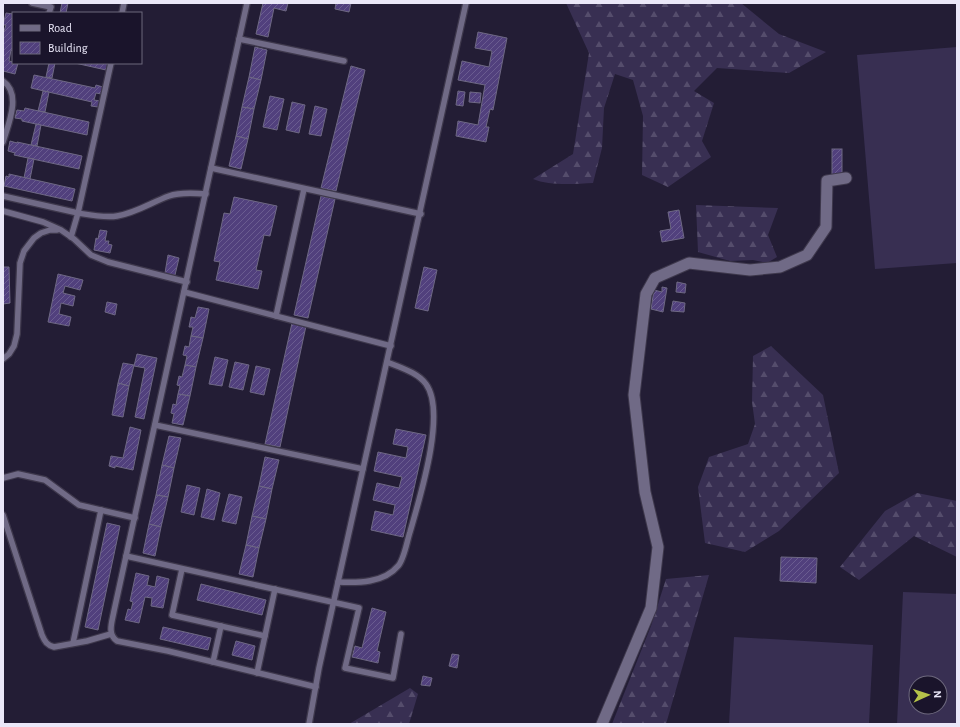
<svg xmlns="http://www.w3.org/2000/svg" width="960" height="727" font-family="'Alegreya Sans',sans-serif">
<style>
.forest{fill:url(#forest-firs)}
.pitch{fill:#382f52;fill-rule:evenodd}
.building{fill:url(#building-hatch);stroke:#6e6884}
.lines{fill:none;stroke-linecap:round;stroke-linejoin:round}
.service-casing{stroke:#3e384c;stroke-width:8}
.minor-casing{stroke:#3e384c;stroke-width:13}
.service{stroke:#706a86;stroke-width:5.5}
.minor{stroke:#706a86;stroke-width:11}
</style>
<defs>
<pattern id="forest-firs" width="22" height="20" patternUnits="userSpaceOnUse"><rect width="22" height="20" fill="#382f52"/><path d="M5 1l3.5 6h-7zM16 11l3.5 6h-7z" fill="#554d6c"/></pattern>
<pattern id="building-hatch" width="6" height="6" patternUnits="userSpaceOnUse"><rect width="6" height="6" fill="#51407d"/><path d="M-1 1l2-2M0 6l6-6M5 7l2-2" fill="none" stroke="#6a5c90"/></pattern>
</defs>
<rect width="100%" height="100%" fill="#231d35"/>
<g class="forest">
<path d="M 566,3 L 741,3 L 779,34 L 826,52 L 789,73 L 717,68 L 694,91 L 714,103 L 702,141 L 711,157 L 668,187 L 642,175 L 643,116 L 633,80 L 615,74 L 604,108 L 602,148 L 593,183 C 575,184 549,186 533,179 L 573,154 L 589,53 Z"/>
<path d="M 696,205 L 778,208 L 768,235 L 777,257 L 767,263 L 753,260 L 730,261 L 698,252 Z"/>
<path d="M 771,346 L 823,395 L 839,473 L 779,531 L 745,552 L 705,543 L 698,487 L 709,457 L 748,444 L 755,424 L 752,402 L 753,356 Z"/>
<path d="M 917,493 L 957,501 L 957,557 L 914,536 L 859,580 L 840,567 L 885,511 Z"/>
<path d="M 709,575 L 666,724 L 612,724 L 651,626 L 666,579 Z"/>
<path d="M 410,688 L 418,694 L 409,724 L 349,724 Z"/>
</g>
<g class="pitch">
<path d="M 957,47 L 957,263 L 875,269 L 857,55 Z"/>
<path d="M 903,592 L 957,594 L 957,724 L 897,724 ZM 916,683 L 940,683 L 940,707 L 916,707 Z"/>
<path d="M 734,637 L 873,645 L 869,724 L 729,724 Z"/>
</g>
<g class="building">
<path d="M 62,3 L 68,3 L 66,13 L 60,13 Z"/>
<path d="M 263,3 L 288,3 L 286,11 L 274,8 L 268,37 L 256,34 Z"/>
<path d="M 336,3 L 351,3 L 349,12 L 335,9 Z"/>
<path d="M 6,13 L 13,14 L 13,51 L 11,50 L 9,61 L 13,62 L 13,63 L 18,63 L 15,74 L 3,71 L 3,34 L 6,25 L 3,25 Z"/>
<path d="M 478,32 L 507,38 L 493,110 L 490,109 L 486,127 L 489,127 L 486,142 L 456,136 L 458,121 L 478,125 L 485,85 L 458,80 L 462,61 L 489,67 L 492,51 L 475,48 Z"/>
<path d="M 255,47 L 267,50 L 261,80 L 249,77 Z"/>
<path d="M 49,63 L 55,63 L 52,78 L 46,77 Z"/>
<path d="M 75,63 L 108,63 L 106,70 Z"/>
<path d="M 351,66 L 365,70 L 336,191 L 321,188 Z"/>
<path d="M 34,75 L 95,88 L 96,85 L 103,87 L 101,94 L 96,93 L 94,100 L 100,101 L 98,107 L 91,106 L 92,102 L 31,88 Z"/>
<path d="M 249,77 L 261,80 L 254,109 L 242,107 Z"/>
<path d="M 43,91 L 49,92 L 45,112 L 38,111 Z"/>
<path d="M 458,91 L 465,92 L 463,106 L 456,105 Z"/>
<path d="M 470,92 L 481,93 L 480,103 L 469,102 Z"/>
<path d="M 270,96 L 284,99 L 277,130 L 263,127 Z"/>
<path d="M 292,102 L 305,105 L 299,133 L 286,130 Z"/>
<path d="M 315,106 L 327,109 L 321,136 L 309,134 Z"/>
<path d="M 242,107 L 254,109 L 248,139 L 236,136 Z"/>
<path d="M 25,108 L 89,122 L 87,135 L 22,121 L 22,119 L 15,118 L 17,110 L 24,111 Z"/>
<path d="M 36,124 L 41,125 L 37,146 L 31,145 Z"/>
<path d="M 236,136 L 248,139 L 241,169 L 229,166 Z"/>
<path d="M 10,141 L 17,143 L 17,142 L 82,156 L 79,169 L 14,155 L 15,153 L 8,151 Z"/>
<rect x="832" y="149" width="10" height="26"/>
<path d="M 28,158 L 34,159 L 30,179 L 24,178 Z"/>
<path d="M 9,174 L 75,189 L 72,201 L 4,186 L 6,176 L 9,177 Z"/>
<path d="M 321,196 L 335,199 L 308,318 L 294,315 Z"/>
<path d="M 234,197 L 277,206 L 270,236 L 264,235 L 256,270 L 262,271 L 258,289 L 216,280 L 220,262 L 214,261 L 224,213 L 230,214 Z"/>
<path d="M 679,210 L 684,238 L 662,242 L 660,231 L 671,229 L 668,212 Z"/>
<path d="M 100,230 L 107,231 L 105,241 L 109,241 L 108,244 L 112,245 L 110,253 L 94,250 L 96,238 L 98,239 Z"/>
<path d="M 168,255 L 179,258 L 175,275 L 165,273 Z"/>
<path d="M 3,267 L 9,267 L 10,303 L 3,304 Z"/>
<path d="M 424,267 L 437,270 L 428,311 L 415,308 Z"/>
<path d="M 58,274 L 83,280 L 80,290 L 65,286 L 63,293 L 75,296 L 73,306 L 61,303 L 59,314 L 71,317 L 69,326 L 48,322 Z"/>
<path d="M 677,282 L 686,284 L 685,293 L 676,292 Z"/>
<path d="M 662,287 L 667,288 L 663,312 L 651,309 L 654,290 L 662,292 Z"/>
<path d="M 673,301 L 685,303 L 684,312 L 671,311 Z"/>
<path d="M 107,302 L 117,304 L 115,315 L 105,312 Z"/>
<path d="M 198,307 L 209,309 L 203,338 L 191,336 L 193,327 L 189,327 L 191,317 L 195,318 Z"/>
<path d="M 292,323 L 306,326 L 280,447 L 265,444 Z"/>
<path d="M 191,336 L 203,338 L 196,367 L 185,365 L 187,356 L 183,355 L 185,346 L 189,347 Z"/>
<path d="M 137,354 L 157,358 L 144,419 L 135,417 L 145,368 L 134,366 Z"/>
<path d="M 215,357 L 228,360 L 222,386 L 209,384 Z"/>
<path d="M 235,362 L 249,365 L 243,390 L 229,387 Z"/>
<path d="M 123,363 L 134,365 L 129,386 L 118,383 Z"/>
<path d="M 185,365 L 196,367 L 190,396 L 178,394 L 180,386 L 177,385 L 179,376 L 182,377 Z"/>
<path d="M 256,366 L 270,369 L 264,395 L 250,392 Z"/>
<path d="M 118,383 L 129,386 L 123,417 L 112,415 Z"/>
<path d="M 178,394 L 190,396 L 183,425 L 172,423 L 174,414 L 171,413 L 173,404 L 176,405 Z"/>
<path d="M 130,427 L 141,430 L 133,470 L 115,466 L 115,468 L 109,466 L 111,456 L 123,458 Z"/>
<path d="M 396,429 L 426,435 L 403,537 L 371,530 L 375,511 L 393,515 L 395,505 L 373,500 L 377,483 L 399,488 L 402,477 L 374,471 L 378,452 L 406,458 L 408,447 L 393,444 Z"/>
<path d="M 169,436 L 181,438 L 174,468 L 162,465 Z"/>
<path d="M 265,457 L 279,460 L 272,489 L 259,486 Z"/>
<path d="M 162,465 L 174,468 L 168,497 L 156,495 Z"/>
<path d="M 187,485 L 200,488 L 194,515 L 181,512 Z"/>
<path d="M 259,486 L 272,489 L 266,519 L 252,516 Z"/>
<path d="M 207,489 L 220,493 L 214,520 L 201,517 Z"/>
<path d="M 229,494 L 242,497 L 236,524 L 222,521 Z"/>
<path d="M 156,495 L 168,497 L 161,527 L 149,524 Z"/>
<path d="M 252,516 L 266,519 L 259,548 L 246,545 Z"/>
<path d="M 107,523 L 120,526 L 98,630 L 85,627 Z"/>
<path d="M 149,524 L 161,527 L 155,556 L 143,553 Z"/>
<path d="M 246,545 L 259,548 L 253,577 L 239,574 Z"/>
<path d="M 781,557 L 817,558 L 816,583 L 780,581 Z"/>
<path d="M 136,573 L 149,576 L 147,585 L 155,587 L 157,576 L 169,579 L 163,608 L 151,606 L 152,598 L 145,597 L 139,623 L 125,620 L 128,609 L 131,610 L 133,602 L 130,601 Z"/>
<path d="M 201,584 L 266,600 L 262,615 L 197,600 Z"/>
<path d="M 372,608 L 386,612 L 377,651 L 380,652 L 378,663 L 352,657 L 355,646 L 362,648 Z"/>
<path d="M 163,627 L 211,638 L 208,650 L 160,639 Z"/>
<path d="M 236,641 L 255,646 L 252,660 L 232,655 Z"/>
<path d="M 452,654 L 459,655 L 457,668 L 449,666 Z"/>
<path d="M 423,676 L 432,678 L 430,686 L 421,685 Z"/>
</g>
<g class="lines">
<g class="service-casing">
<g id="service">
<path d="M 32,3 L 51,7 L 49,13"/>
<path d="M 247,3 L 114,611 C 112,622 107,634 117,641 L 168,651 L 316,687"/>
<path d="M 122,13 L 124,3"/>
<path d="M 239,39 L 344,61"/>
<path d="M 3,81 C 22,94 8,125 3,142"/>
<path d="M 211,168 L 421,214"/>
<path d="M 3,196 L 78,213 L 111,63"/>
<path d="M 3,211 L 43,222 L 61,230 L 74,239 L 91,255 L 108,262 L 187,282"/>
<path d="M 71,237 L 78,213 C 90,215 105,218 117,216 C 136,213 152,202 169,196 C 180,192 194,193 206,194"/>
<path d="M 184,292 L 391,346"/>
<path d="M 276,316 L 304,189"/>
<path d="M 3,359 L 9,354 L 14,346 L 17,334 L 20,263 L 24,251 L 34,238 L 41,233 L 50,230 L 57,230"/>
<path d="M 155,425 L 363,469"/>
<path d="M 3,478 L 18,474 L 45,480 L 79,505 L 135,518"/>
<path d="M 3,515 L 42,635 C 45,642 47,645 54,647 L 87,641 L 111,634"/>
<path d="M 126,556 L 359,608 L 345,668 L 393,678 L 401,634"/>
<path d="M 182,569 L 172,615 L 265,636"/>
<path d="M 338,582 C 358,583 384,583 398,566 C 404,560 407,541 410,532 C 419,500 447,413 426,384 C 417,372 401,368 387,362"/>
<path d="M 73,643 L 101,510"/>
<path d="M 213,662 L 221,626"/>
<path d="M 257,673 L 275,589"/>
<path d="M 309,724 L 319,668 L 466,3"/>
</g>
</g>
<g class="minor-casing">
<path id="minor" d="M 602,724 L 651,608 L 658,547 L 645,492 L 634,395 L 646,294 L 655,278 L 689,263 L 750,270 L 780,267 L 807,255 L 826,227 L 827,181 L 846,178"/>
</g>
<use href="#service" class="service"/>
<use href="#minor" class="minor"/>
</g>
<rect width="960" height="727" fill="none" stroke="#eae7f8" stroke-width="8"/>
<rect x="12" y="12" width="130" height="52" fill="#1a142b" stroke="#6d687d"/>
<rect x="20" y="25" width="20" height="6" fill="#706a86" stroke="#6d687d"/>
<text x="48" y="32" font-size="12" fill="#eae7f8">Road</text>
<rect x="20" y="42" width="20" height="12" fill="url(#building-hatch)" stroke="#6d687d"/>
<text x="48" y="52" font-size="12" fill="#eae7f8">Building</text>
<g transform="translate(928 695) rotate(87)"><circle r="19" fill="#1a142b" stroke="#6d687d"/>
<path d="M0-3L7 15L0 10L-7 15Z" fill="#b5c249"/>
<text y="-6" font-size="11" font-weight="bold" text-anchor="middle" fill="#eae7f8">N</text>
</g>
</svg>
